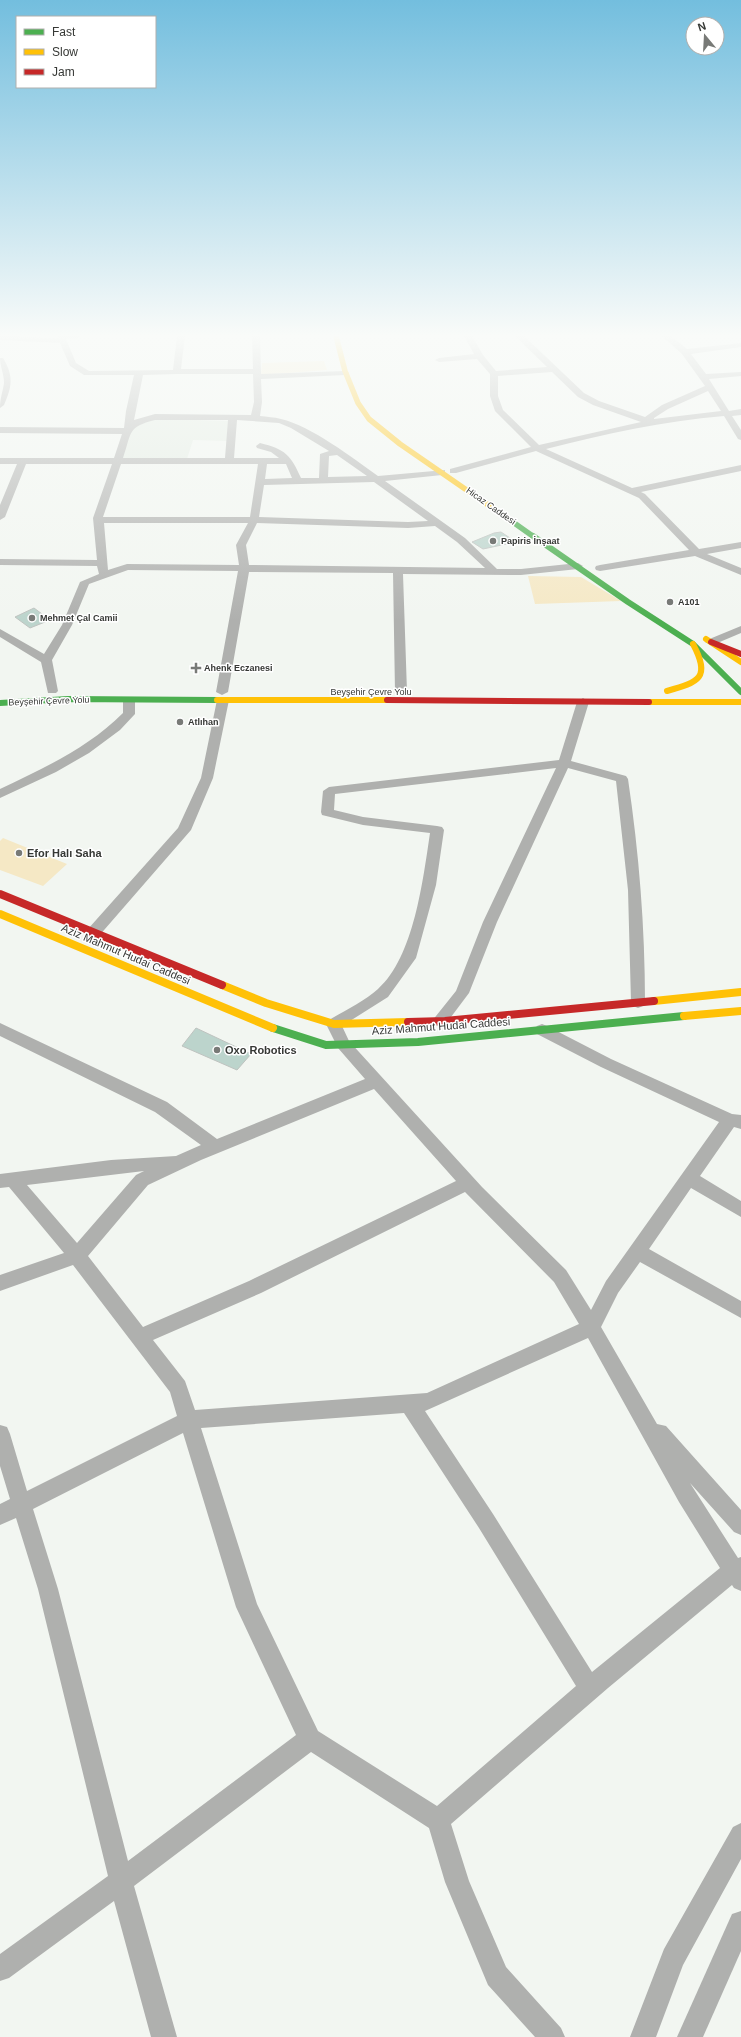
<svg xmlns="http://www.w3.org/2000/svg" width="741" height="2037" font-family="Arial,sans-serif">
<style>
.built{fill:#e3ece2}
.green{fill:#f5e8c5}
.building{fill:#bcd4cc;stroke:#bfc3c0}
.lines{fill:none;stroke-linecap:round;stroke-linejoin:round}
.street{fill:#afb0ae;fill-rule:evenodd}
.fast-far2{stroke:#4caf50;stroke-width:5.5}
.fast-far1{stroke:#4caf50;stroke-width:6}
.fast{stroke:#4caf50;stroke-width:8}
.slow-far2{stroke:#ffc107;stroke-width:5.5}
.slow-far1{stroke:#ffc107;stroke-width:6}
.slow{stroke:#ffc107;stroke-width:8}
.jam-far1{stroke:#c62828;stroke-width:6}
.jam{stroke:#c62828;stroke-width:8}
.poi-dot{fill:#787a77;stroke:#fff;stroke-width:1.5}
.labels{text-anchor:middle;stroke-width:3;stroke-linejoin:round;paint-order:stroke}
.far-street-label{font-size:9px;fill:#363835;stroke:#fff}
.far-poi-label{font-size:9px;font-weight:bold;fill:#363835;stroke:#fff;text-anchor:start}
.poi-label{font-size:11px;font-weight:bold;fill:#363835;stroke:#fff;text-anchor:start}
.street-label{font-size:11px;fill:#363835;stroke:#fff}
</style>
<rect width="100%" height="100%" fill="#f2f6f1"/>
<path class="built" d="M 156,419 L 230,421 L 228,441 L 193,440 L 187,459 L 120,458 L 132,427 Z"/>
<g class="green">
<path d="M 324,361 L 327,370 L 261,375 L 262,363 Z"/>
<path d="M 528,576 L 581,577 L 621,601 L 535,604 Z"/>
<path d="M 3,838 L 67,864 L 43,886 L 0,870 L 0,841 Z"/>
</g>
<g class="building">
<path d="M 501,532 L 516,542 L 483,549 L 472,542 L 494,533 Z"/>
<path d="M 34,608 L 50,620 L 30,628 L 15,617 Z"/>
<path d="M 196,1028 L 251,1054 L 237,1070 L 182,1046 Z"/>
</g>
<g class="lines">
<g class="street">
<path d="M 0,336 L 58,338 L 57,336 L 81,336 L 77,338 L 66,339 L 76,363 L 89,371 L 173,370 L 177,336 L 185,336 L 181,369 L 253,369 L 252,336 L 260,336 L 261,374 L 345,371 L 349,373 L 345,375 L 261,379 L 262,402 L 260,416 C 267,417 274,417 281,419 C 311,426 353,458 378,476 L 445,470 L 445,474 L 442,475 L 385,481 L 465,538 L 497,569 L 521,569 L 578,563 L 583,566 L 578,569 L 521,575 L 403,574 L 407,692 L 401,695 L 395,692 L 393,573 L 249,572 L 228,692 L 222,695 L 216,692 L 238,571 L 128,570 L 89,584 L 72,625 L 52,660 L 58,691 L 56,693 L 48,693 L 41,662 L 0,637 L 0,629 L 44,654 L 62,625 L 80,582 L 99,574 L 97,566 L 0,565 L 0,559 L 97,560 L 93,518 L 112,464 L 26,464 L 5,517 L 0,520 L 0,505 L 17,464 L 0,464 L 0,458 L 114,458 L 122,434 L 0,433 L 0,427 L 124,428 L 126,411 L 134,375 L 84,375 L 70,366 L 60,343 L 0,340 ZM 177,374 L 253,374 L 254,402 L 251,415 L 155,414 L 134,420 L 143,375 ZM 155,420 L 228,420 L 225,458 L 123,458 C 132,432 127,427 155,420 ZM 237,420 L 279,423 L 291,428 L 329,451 L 320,454 L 319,478 L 301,478 C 291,455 285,449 260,443 L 256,446 L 257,448 L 271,452 L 279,458 L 234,458 ZM 337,455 L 367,476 L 328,477 L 329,456 ZM 121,464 L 258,464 L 250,517 L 103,517 ZM 267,464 L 286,464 L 292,478 L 265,479 ZM 374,482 L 428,521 L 408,522 L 259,517 L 264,485 ZM 104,523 L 248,523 L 236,545 L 239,565 L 127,564 L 108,570 ZM 257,523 L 408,528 L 435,526 L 457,542 L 485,568 L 249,565 L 246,545 Z"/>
<path d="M 464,336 L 472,336 L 483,355 L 496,371 L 547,367 L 515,336 L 524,336 L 584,393 L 599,401 L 645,417 L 662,405 L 705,386 L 682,354 L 662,336 L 671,336 L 687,349 L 741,343 L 741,347 L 691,354 L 706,374 L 741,372 L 741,376 L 709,379 L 729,411 L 741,409 L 741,415 L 732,416 L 741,430 L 741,440 L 738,439 L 724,416 C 663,421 605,434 546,449 L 632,488 L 741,465 L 741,471 L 641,492 L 645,494 L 699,549 L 741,542 L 741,548 L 707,554 L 741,568 L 741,575 L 695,556 L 600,571 L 596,570 L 595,568 L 596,566 L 600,565 L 689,550 L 639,498 L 536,451 L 456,473 L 450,473 L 450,469 L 531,447 L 495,411 L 490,396 L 490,374 L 477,359 L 439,362 L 435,360 L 439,358 L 474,354 ZM 552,372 L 578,397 L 593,405 L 641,422 L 539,445 L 503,410 L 498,396 L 498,376 ZM 708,391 L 721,411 L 654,419 L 654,418 L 668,409 Z"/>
<path d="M 0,358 L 3,358 C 14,376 12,387 4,405 L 0,408 C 0,398 3,391 4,383 C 4,374 0,366 0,358 Z"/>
<path d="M 741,626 L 741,633 L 715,644 L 711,645 L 705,642 L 707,640 Z"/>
<path d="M 129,697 L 135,701 L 135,714 L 120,730 L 89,753 L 56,772 L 0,798 L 0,789 C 44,768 88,748 123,713 L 123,701 Z"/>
<path d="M 223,697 L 229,700 L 213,778 L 191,830 L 98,937 L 93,938 L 88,937 L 86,933 L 88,929 L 178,828 L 201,778 L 217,700 Z"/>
<path d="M 583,698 L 589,702 L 571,761 L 626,776 L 628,779 C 639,853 645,927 645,1002 L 643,1006 L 638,1008 L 633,1006 L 631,1002 L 628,890 L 616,781 L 568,768 L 497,922 L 469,993 L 445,1025 L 440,1027 L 435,1025 L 432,1021 L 456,991 L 483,922 L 556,768 L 335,794 L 334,810 L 363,817 L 437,826 L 442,827 L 444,830 L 436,885 L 416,958 L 388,997 L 342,1026 L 349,1041 L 482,1187 L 566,1270 L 591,1310 L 606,1281 L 719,1122 L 601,1067 L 537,1034 L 534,1030 L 537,1026 L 542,1024 L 547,1026 L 611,1059 L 732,1114 L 741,1115 L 741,1129 L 734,1127 L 700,1176 L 741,1201 L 741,1217 L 691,1188 L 649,1249 L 741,1301 L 741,1318 L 640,1262 L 618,1293 L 601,1327 L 657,1424 L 666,1426 L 741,1510 L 741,1535 L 734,1532 L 690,1483 L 738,1558 L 741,1557 L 741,1591 L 734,1588 L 732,1585 L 608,1688 L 451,1824 L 469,1881 L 506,1967 L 561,2028 L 565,2037 L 535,2037 L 488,1985 L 445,1882 L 429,1828 L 311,1752 L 134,1886 L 177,2037 L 151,2037 L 114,1901 L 9,1978 L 0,1981 L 0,1954 L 108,1876 L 38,1589 L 16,1518 L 0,1525 L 0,1504 L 10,1499 L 0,1466 L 0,1425 L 7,1427 L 10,1434 L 27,1491 L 177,1416 L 170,1392 L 73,1265 L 0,1291 L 0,1275 L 64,1253 L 9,1187 L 0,1188 L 0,1174 L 111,1160 L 176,1156 L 201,1145 L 155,1112 L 0,1036 L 0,1023 L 167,1102 L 217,1139 L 365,1079 L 338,1048 L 326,1024 L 329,1020 C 344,1011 365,1001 378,989 C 414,957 423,880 430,833 L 363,825 L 322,815 L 321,812 L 323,791 L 329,787 L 559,760 L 577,702 ZM 374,1089 L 456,1181 L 249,1281 L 143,1327 L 88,1256 L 148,1185 L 201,1160 ZM 144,1171 L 136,1175 L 77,1243 L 27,1185 ZM 465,1192 L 554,1282 L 579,1324 L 427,1393 L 195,1410 L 185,1381 L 153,1340 L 261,1293 ZM 588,1338 L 679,1502 L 720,1568 L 592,1672 L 493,1514 L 425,1411 ZM 404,1413 L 479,1528 L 576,1686 L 437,1806 L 318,1731 L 257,1604 L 201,1428 ZM 183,1433 L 236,1607 L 296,1735 L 128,1861 L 58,1589 L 33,1509 Z"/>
<path d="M 741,1823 L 741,1859 L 683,1965 L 656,2037 L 630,2037 L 664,1949 L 733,1827 Z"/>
<path d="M 741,1911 L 741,1951 L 703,2037 L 677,2037 L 732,1914 Z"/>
</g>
<path class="fast-far2" d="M 510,520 L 534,537"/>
<g class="fast-far1">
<path d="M 533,536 L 628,602 L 693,644 L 741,692"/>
<path d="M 0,703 L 68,699 L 217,700"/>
</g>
<path class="fast" d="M 273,1028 L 326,1045 L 418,1042 L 684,1016"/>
<path class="slow-far2" d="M 336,336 L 345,371 L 358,403 L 369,419 L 400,444 L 510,520"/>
<g class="slow-far1">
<path d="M 706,639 L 741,662"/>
<path d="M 667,691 C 699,682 711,678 693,644"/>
<path d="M 217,700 L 387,700"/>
<path d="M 649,702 L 741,702"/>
</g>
<g class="slow">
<path d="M 0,914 L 273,1028"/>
<path d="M 222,985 L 266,1003 L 334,1024 L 408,1022"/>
<path d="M 654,1001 L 741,992"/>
<path d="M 684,1016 L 741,1011"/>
</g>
<g class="jam-far1">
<path d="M 711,642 L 741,654"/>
<path d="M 387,700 L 649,702"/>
</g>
<g class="jam">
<path d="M 0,894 L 222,985"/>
<path d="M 408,1022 L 445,1021 L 654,1001"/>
</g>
</g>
<linearGradient id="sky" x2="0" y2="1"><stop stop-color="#73bede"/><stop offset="0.54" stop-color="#f9fbf9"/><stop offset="1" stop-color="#f9fbf9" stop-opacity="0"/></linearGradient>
<rect width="741" height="621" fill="url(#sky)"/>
<g class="poi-dot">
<circle cx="493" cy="541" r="4"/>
<circle cx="670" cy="602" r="4"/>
<circle cx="32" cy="618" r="4"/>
<path d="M194 662h4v4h4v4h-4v4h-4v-4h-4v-4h4z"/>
<circle cx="180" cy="722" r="4"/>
<circle cx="19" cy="853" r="4"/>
<circle cx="217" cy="1050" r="4"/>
</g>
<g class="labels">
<g class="far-street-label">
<text transform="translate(491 506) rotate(35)" y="3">Hicaz Caddesi</text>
<text x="371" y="695">Beyşehir Çevre Yolu</text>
<text transform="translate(49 701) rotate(-2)" y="3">Beyşehir Çevre Yolu</text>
</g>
<g class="far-poi-label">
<text x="501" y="544">Papiris İnşaat</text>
<text x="678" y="605">A101</text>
<text x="40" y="621">Mehmet Çal Camii</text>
<text x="204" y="671">Ahenk Eczanesi</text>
<text x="188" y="725">Atlıhan</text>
</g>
<g class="poi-label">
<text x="27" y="857">Efor Halı Saha</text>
<text x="225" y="1054">Oxo Robotics</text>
</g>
<g class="street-label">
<text transform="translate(126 954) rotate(23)" y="4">Aziz Mahmut Hudai Caddesi</text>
<text transform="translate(441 1026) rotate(-4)" y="4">Aziz Mahmut Hudai Caddesi</text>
</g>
</g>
<rect x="16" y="16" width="140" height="72" fill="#ffffff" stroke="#afafae"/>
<rect x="24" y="29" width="20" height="6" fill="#4caf50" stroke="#afafae"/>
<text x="52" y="36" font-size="12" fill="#363835">Fast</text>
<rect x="24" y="49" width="20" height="6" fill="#ffc107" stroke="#afafae"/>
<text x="52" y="56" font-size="12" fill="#363835">Slow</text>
<rect x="24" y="69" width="20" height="6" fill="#c62828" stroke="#afafae"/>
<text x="52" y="76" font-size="12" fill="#363835">Jam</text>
<g transform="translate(705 36) rotate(342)"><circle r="19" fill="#ffffff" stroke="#afafae"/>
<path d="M0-3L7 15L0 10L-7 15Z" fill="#787a77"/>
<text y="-6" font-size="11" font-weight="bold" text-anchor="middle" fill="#363835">N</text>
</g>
</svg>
